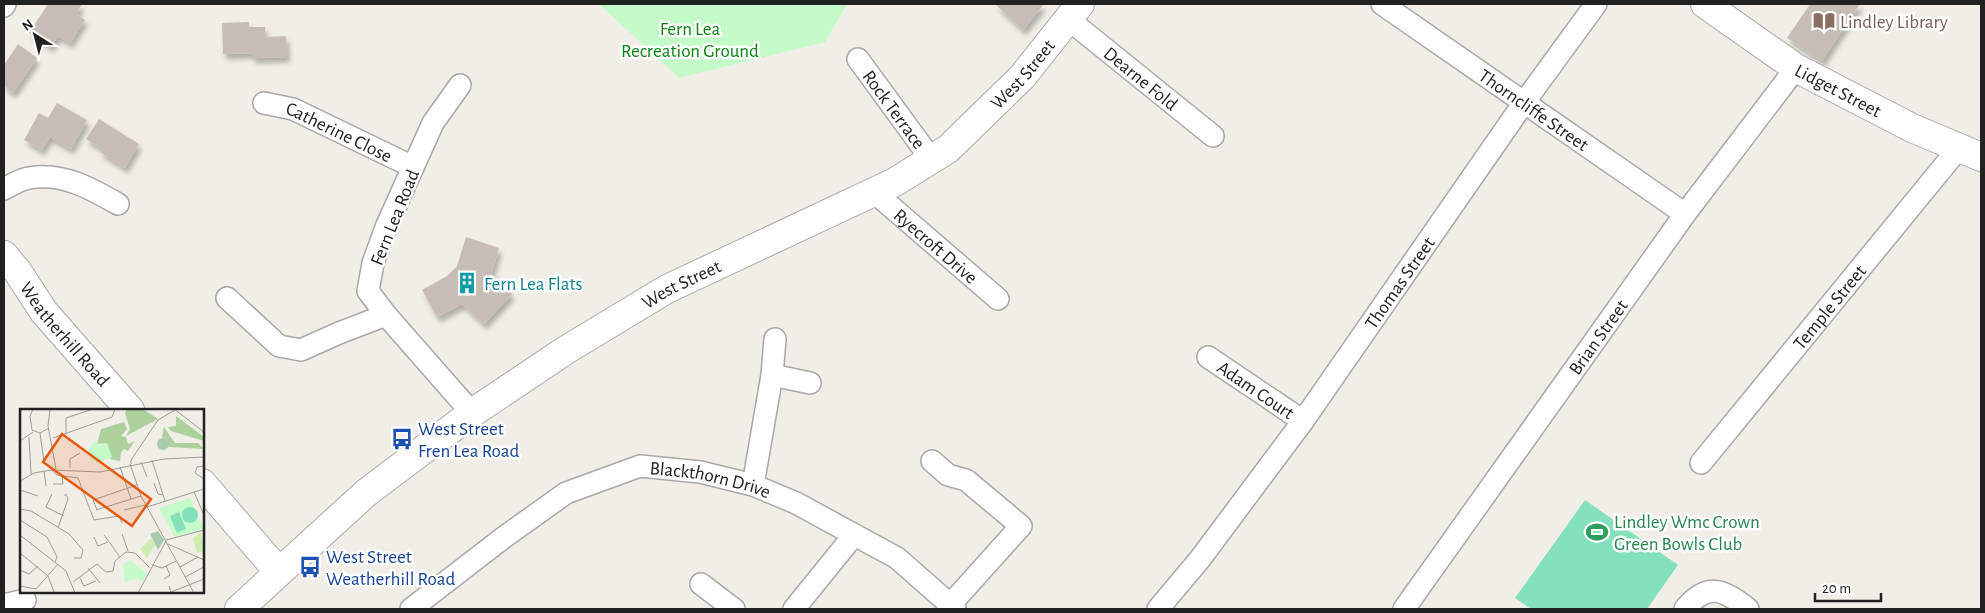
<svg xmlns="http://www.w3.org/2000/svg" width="1985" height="613" font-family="'Alegreya Sans',sans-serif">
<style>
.park{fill:#c5fbc9}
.pitch{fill:#85e1bc}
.building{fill:#c6beb6;filter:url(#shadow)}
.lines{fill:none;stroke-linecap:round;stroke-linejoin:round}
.minor-casing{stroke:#a8a8a8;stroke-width:24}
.tertiary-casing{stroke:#a8a8a8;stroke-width:30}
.minor{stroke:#fff;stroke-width:21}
.tertiary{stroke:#fff;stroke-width:28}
.labels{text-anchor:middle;stroke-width:5;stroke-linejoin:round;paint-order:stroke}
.education-label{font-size:19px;fill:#785e54;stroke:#fff;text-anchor:start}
.park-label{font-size:19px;fill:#0a8412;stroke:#fff}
.street-label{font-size:19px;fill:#212121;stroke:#fff}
.culture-label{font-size:19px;fill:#0d838f;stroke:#fff;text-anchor:start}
.transit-label{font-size:19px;fill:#164399;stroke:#fff;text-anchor:start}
.leisure-label{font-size:19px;fill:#27864d;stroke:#fff;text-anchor:start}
.inset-road{fill:none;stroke:#9e9c98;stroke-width:1}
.view{fill:#e8590c;fill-opacity:0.15;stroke:#e8590c;stroke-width:2.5}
.inset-edge{fill:none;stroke:#212121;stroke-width:2.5}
</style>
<defs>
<filter id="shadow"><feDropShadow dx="3" dy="5.5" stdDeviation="2.5" flood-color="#0004"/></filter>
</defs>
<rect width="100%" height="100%" fill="#f1eee7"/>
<path class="park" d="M 599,4 L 847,4 L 825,42 L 679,78 Z"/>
<path class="pitch" d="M 1585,500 L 1678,565 L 1647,609 L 1531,609 L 1515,598 Z"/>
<g class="building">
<path d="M 48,4 L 82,4 L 76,14 L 85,20 L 70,43 L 58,36 L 51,47 L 29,33 Z"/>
<path d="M 995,4 L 1044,4 L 1023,30 Z"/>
<path d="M 1810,4 L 1860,4 L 1822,61 L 1787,38 Z"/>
<path d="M 249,22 L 249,27 L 265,27 L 266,37 L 286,36 L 287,57 L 252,58 L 252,53 L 223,54 L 222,23 Z"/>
<path d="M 18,44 L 37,58 L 13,93 L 4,86 L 4,65 Z"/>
<path d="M 57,103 L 87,120 L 71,149 L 50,137 L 42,150 L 24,140 L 39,113 L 48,118 Z"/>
<path d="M 99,119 L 139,144 L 125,168 L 100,152 L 103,149 L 86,139 Z"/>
<path d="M 466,237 L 499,248 L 491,275 L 512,294 L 484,324 L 462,304 L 437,317 L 422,290 L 447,276 L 457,266 Z"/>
</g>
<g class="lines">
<g class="minor-casing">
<g id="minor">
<path id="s1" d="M 1382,4 L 1685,214"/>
<path d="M 4,6 L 5,4"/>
<path id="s2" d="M 1068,19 L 1213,136"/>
<path id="s3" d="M 858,59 L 931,159"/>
<path d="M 460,85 L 433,123 L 387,225 L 373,263 L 368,291 L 386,315 L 472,413"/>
<path id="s4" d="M 264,103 L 293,109 L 413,167"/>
<path d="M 4,189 C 11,185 21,179 29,178 C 62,172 90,188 118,204"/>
<path id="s5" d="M 874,192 L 998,299"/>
<path d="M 227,298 L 279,346 L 301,350 L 339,333 L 386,315"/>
<path id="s6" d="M 1208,357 L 1303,421"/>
<path d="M 772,375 L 810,383"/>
<path d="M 932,461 L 948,475 L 966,480 L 1021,526 L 950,605"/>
<path id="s7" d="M 1701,463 L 1958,149"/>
<path d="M 753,485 L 772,375 L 775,339"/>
<path d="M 701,584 L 734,609"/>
<path d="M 4,605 L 25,600"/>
<path id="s8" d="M 411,609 L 503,538 L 566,493 L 640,466 L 700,472 L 753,485 L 796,503 L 897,558 L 955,609"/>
<path d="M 794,609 L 854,535"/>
<path id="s9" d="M 1158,609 L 1200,559 L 1303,421 L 1523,104 L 1596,4"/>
<path id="s10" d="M 1404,609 L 1685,214 L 1796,68"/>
<path d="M 1685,609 C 1707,582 1724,589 1748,609"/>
</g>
</g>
<g class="tertiary-casing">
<g id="tertiary">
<path id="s11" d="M 1705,4 L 1796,68 L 1912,128 L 1981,157"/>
<path id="s12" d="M 4,255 L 18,272 L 44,312 L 130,410"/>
<path d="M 202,483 L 278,571"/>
<path id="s13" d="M 239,609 L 366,493 L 472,413 L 566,350 L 667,289 L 895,182 L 948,149 L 1022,77 L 1080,4"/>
</g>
</g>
<use href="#minor" class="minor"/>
<use href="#tertiary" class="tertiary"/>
</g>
<defs>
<g id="library-bare" transform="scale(1.725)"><path d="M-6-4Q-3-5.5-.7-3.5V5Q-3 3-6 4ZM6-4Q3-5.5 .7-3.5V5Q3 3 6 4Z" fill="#8d6e63" stroke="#fff" stroke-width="2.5" paint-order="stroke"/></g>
<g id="building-bare" transform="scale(1.725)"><path d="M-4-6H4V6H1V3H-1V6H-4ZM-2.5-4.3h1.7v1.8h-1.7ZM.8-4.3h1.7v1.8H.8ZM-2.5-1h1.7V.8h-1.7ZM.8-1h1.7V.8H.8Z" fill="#0f9aa8" stroke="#fff" stroke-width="2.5" paint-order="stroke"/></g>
<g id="bus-bare" transform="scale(1.725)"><path d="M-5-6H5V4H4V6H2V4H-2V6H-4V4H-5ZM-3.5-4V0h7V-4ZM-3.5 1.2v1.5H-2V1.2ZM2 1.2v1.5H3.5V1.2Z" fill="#1a4fb4" stroke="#fff" stroke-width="2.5" paint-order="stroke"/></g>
<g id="stadium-bare" transform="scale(1.725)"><path d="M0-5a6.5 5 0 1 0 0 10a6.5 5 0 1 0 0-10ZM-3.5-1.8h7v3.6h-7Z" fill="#2e9e5b" stroke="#fff" stroke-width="2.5" paint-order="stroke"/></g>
</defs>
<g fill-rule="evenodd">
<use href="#library-bare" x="1824" y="21"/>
<use href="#building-bare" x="467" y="283"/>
<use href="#bus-bare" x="402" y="439"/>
<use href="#stadium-bare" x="1597" y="532"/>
<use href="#bus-bare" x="310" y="567"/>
</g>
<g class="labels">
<g class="education-label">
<text x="1840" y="28">Lindley Library</text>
</g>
<g class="park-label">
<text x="690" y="35">Fern Lea<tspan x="690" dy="22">Recreation Ground</tspan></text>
</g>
<g class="street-label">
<text dy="7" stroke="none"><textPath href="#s13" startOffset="956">West Street</textPath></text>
<text dy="7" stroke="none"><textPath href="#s2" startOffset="94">Dearne Fold</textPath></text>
<text dy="7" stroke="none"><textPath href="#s11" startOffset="159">Lidget Street</textPath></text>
<text dy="7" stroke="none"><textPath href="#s3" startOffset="62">Rock Terrace</textPath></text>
<text dy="7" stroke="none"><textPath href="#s1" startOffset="185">Thorncliffe Street</textPath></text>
<text dy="7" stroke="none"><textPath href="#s4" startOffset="81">Catherine Close</textPath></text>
<text transform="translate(394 217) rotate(-68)" y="7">Fern Lea Road</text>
<text dy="7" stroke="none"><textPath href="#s5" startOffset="82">Ryecroft Drive</textPath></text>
<text dy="7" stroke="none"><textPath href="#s9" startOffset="406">Thomas Street</textPath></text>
<text dy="7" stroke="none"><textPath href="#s13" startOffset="551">West Street</textPath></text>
<text dy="7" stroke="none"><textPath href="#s7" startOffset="202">Temple Street</textPath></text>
<text dy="7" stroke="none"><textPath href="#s12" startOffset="100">Weatherhill Road</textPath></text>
<text dy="7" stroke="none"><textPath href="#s10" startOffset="334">Brian Street</textPath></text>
<text dy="7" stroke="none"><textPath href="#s6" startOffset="58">Adam Court</textPath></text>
<text dy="7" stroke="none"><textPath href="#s8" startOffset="344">Blackthorn Drive</textPath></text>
</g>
<g class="culture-label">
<text x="484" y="290">Fern Lea Flats</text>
</g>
<g class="transit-label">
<text x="418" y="435">West Street<tspan x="418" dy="22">Fren Lea Road</tspan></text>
<text x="326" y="563">West Street<tspan x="326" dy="22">Weatherhill Road</tspan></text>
</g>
<g class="leisure-label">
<text x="1614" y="528">Lindley Wmc Crown<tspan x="1614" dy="22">Green Bowls Club</tspan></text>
</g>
</g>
<g transform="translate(20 409)">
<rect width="184" height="184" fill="#f1eee7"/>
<path d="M 181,123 L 184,142 L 177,144 L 173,129 ZM 131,129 L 135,136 L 127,149 L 120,140 Z" fill="#cdecad"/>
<path d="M 107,0 L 123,0 L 138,10 L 106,27 L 110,20 L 105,4 ZM 156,7 L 184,28 L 184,32 L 151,22 L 148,18 L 156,17 ZM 104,13 L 107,20 L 101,27 L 106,28 L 108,35 L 115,32 L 108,42 L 104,40 L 101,43 L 100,52 L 90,50 L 87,34 L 77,35 L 80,24 L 81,20 ZM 144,18 L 155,34 L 178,34 L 184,40 L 149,38 L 147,30 L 142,28 Z" fill="#acd19c"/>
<path d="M137 35a6 6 0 1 1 12 0a6 6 0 1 1-12 0ZM 138,122 L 144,131 L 138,141 L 130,125 Z" fill="#a8cbad"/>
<path d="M 76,31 L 79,37 L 87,34 L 92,48 L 78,54 L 70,51 L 68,41 ZM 170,89 L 184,120 L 155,128 L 139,99 ZM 110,151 L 127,165 L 123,173 L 117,169 L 105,173 L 103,156 Z" fill="#c5fbc9"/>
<path d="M162 106a8 8 0 1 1 16 0a8 8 0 1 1-16 0ZM 159,103 L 166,120 L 157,124 L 150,107 Z" fill="#85e1bc"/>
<path class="inset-road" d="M 13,0 L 10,7 L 12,21 L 20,24 L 29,19M 30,0 L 28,17 L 36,60M 154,0 L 184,23M 20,24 L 24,53M 46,24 L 46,9 L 73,0M 9,28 L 11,65M 33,29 L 92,8 L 95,0M 0,32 L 13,23M 144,50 L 184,48M 132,51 L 145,92M 121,53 L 127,68M 110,55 L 121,87 L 174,184M 111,55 L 111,51 L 138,11 L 155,1M 184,57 L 177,58 L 175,64 L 184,70M 100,58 L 111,90M 50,59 L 50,50 L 60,44M 31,61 L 37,66 L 58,69 L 74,111 L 99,107 L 102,114M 24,62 L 26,77M 0,72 L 14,64 L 31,61 L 80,63 L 144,50M 134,74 L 138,85 L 143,86M 33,75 L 43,75 L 42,66M 0,81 L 18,87M 174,83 L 184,106M 32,85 L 26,98 L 44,107M 127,98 L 184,80M 0,100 L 11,102 L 49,125 L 63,141 L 61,149 L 54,149M 76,101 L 121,87M 77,101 L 73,91 L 117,76M 104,101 L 125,96M 0,111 L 27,128 L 37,148 L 35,153M 38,119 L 48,90 L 46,85 L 44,87M 102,125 L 108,142M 0,126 L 46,162 L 55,184M 84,126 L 100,148M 74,128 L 78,137 L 88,133M 146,131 L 184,121M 148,135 L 184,151M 0,144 L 28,167 L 34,183M 132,156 L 142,159 L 156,152M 160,158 L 178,148M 68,159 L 80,174M 0,161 L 9,165 L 18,157M 165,168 L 184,158M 60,169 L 64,177 L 76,172M 144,170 L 150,166 L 146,157M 53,173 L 77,155 L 86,163 L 93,162 L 95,152 L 106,143 L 115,144 L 130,159M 0,177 L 16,180 L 38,155M 149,177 L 151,183 L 184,170M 118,184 L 146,132"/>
<path class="view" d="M 42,25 L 131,90 L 112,117 L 23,53 Z"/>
<rect width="184" height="184" class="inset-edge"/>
</g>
<rect width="1985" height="613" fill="none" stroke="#212121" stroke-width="10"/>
<g transform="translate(35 35) rotate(324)" stroke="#ffffff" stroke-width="4" paint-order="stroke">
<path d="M0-4L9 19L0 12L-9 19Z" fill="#212121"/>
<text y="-8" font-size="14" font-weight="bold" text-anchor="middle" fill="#212121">N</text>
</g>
<path d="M1815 593v8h66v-8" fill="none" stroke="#212121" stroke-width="2.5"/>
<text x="1822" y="593" font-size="15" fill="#212121" stroke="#ffffff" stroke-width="4" paint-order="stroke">20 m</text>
</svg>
